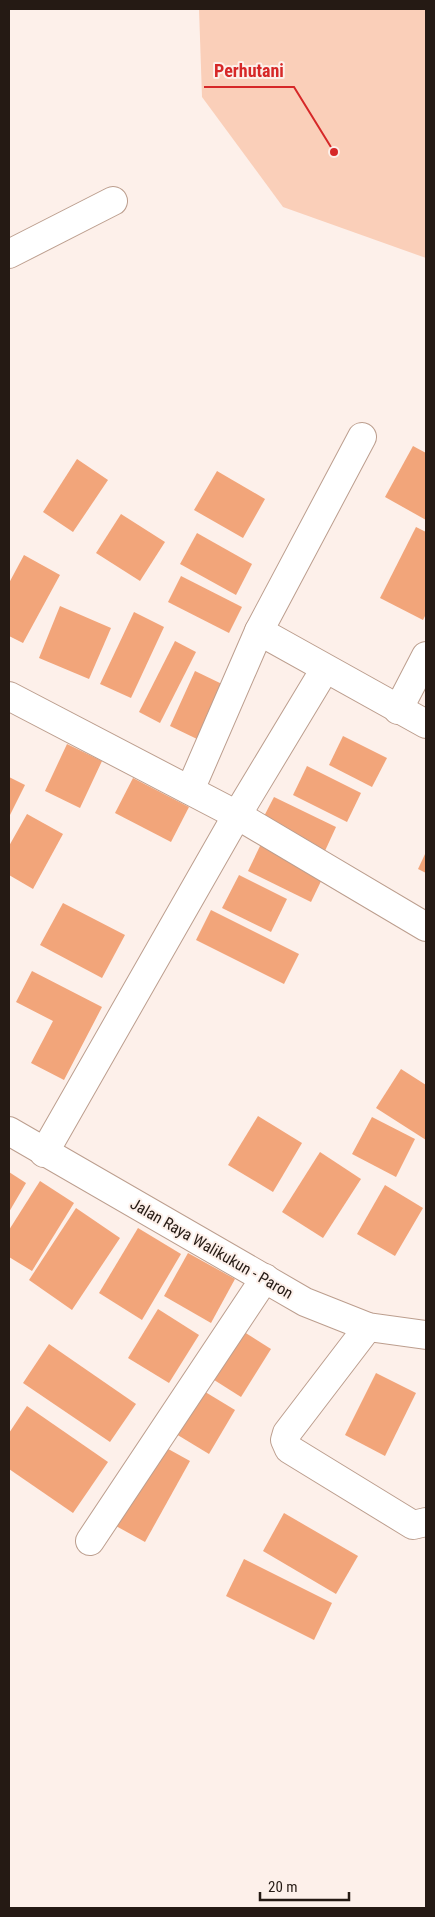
<svg xmlns="http://www.w3.org/2000/svg" width="435" height="1917" font-family="'Roboto Condensed',sans-serif">
<style>
.green{fill:#facfb9}
.building{fill:#f2a57a}
.lines{fill:none;stroke-linecap:round;stroke-linejoin:round}
.minor-casing{stroke:#bc9e8e;stroke-width:30}
.major-casing{stroke:#bc9e8e;stroke-width:30}
.minor{stroke:#fff;stroke-width:28}
.major{stroke:#fff;stroke-width:28}
.labels{text-anchor:middle;stroke-width:4;stroke-linejoin:round;paint-order:stroke}
.street-label{font-size:16px;fill:#251a14;stroke:#fdf0ea}
.leader{fill:none;stroke:#d62828;stroke-width:2}
.callout-dot{fill:#d62828;stroke:#fdf0ea;stroke-width:2}
.callout-label{font-size:18px;text-anchor:middle;font-weight:bold;fill:#d62828;stroke:#fdf0ea;stroke-width:4;stroke-linejoin:round;paint-order:stroke}
</style>
<rect width="100%" height="100%" fill="#fdf0ea"/>
<path class="green" d="M 199,9 L 426,9 L 426,258 L 283,207 L 202,97 Z"/>
<g class="building">
<path d="M 413,446 L 426,453 L 426,520 L 385,497 Z"/>
<path d="M 77,459 L 108,480 L 73,532 L 43,512 Z"/>
<path d="M 217,471 L 265,499 L 243,538 L 194,510 Z"/>
<path d="M 121,514 L 165,542 L 140,581 L 96,553 Z"/>
<path d="M 416,527 L 426,532 L 426,614 L 423,620 L 380,598 Z"/>
<path d="M 197,533 L 252,564 L 236,595 L 180,564 Z"/>
<path d="M 24,555 L 60,575 L 23,643 L 9,636 L 9,583 Z"/>
<path d="M 181,576 L 242,607 L 229,633 L 168,602 Z"/>
<path d="M 60,606 L 111,628 L 89,679 L 39,658 Z"/>
<path d="M 134,612 L 164,627 L 131,698 L 100,684 Z"/>
<path d="M 175,641 L 196,652 L 160,723 L 139,712 Z"/>
<path d="M 195,671 L 222,684 L 197,739 L 170,726 Z"/>
<path d="M 343,736 L 387,758 L 372,787 L 329,765 Z"/>
<path d="M 67,744 L 102,761 L 80,808 L 45,791 Z"/>
<path d="M 307,766 L 361,793 L 347,822 L 293,795 Z"/>
<path d="M 9,777 L 25,785 L 9,817 Z"/>
<path d="M 133,778 L 189,807 L 171,842 L 115,813 Z"/>
<path d="M 274,797 L 336,827 L 324,853 L 261,822 Z"/>
<path d="M 27,814 L 63,834 L 33,889 L 9,875 L 9,846 Z"/>
<path d="M 261,844 L 324,875 L 311,902 L 248,871 Z"/>
<path d="M 426,852 L 426,873 L 418,869 Z"/>
<path d="M 239,875 L 287,899 L 271,932 L 222,908 Z"/>
<path d="M 63,903 L 125,935 L 102,978 L 40,945 Z"/>
<path d="M 211,910 L 299,954 L 284,984 L 196,940 Z"/>
<path d="M 32,971 L 102,1007 L 64,1080 L 31,1063 L 53,1021 L 16,1002 Z"/>
<path d="M 401,1069 L 426,1085 L 426,1140 L 376,1108 Z"/>
<path d="M 258,1116 L 302,1143 L 273,1192 L 228,1165 Z"/>
<path d="M 372,1117 L 415,1139 L 396,1177 L 352,1154 Z"/>
<path d="M 320,1152 L 361,1179 L 323,1238 L 282,1212 Z"/>
<path d="M 9,1172 L 26,1183 L 9,1212 Z"/>
<path d="M 40,1181 L 74,1203 L 32,1271 L 9,1257 L 9,1230 Z"/>
<path d="M 385,1185 L 423,1208 L 395,1256 L 357,1234 Z"/>
<path d="M 76,1208 L 120,1238 L 72,1310 L 29,1280 Z"/>
<path d="M 138,1228 L 181,1254 L 142,1320 L 99,1293 Z"/>
<path d="M 188,1253 L 235,1279 L 211,1323 L 164,1296 Z"/>
<path d="M 158,1309 L 199,1335 L 169,1383 L 128,1358 Z"/>
<path d="M 241,1330 L 271,1349 L 241,1397 L 211,1378 Z"/>
<path d="M 49,1344 L 136,1404 L 110,1442 L 23,1383 Z"/>
<path d="M 376,1373 L 416,1393 L 385,1456 L 345,1435 Z"/>
<path d="M 202,1390 L 235,1410 L 209,1454 L 176,1434 Z"/>
<path d="M 27,1406 L 108,1462 L 73,1513 L 9,1469 L 9,1433 Z"/>
<path d="M 161,1445 L 190,1461 L 145,1542 L 116,1526 Z"/>
<path d="M 284,1513 L 358,1556 L 336,1594 L 263,1551 Z"/>
<path d="M 244,1559 L 332,1603 L 314,1640 L 226,1596 Z"/>
</g>
<g class="lines">
<g class="minor-casing">
<g id="minor">
<path d="M 9,254 L 113,201"/>
<path d="M 259,631 L 426,724"/>
<path d="M 9,696 L 237,815 L 426,927"/>
<path d="M 398,710 L 426,656"/>
<path d="M 190,790 L 259,631 L 362,437"/>
<path d="M 44,1153 L 237,815 L 325,669"/>
<path d="M 368,1327 L 287,1433 L 285,1440 L 289,1449 L 413,1525 L 426,1522"/>
<path d="M 90,1541 L 265,1278"/>
</g>
</g>
<g class="major-casing">
<path id="major" d="M 9,1131 L 305,1302 L 368,1327 L 426,1335"/>
</g>
<use href="#minor" class="minor"/>
<use href="#major" class="major"/>
</g>
<g class="labels">
<g class="street-label">
<text transform="translate(212 1248) rotate(30)" y="6">Jalan Raya Walikukun - Paron</text>
</g>
</g>
<path class="leader" d="M334 152L294 87H204"/>
<circle class="callout-dot" cx="334" cy="152" r="5"/>
<g class="callout-label">
<text x="249" y="77">Perhutani</text>
</g>
<rect width="435" height="1917" fill="none" stroke="#251a14" stroke-width="20"/>
<path d="M260 1892v8h89v-8" fill="none" stroke="#251a14" stroke-width="2.5"/>
<text x="268" y="1892" font-size="15" fill="#251a14" stroke="#fdf0ea" stroke-width="4" paint-order="stroke">20 m</text>
</svg>
